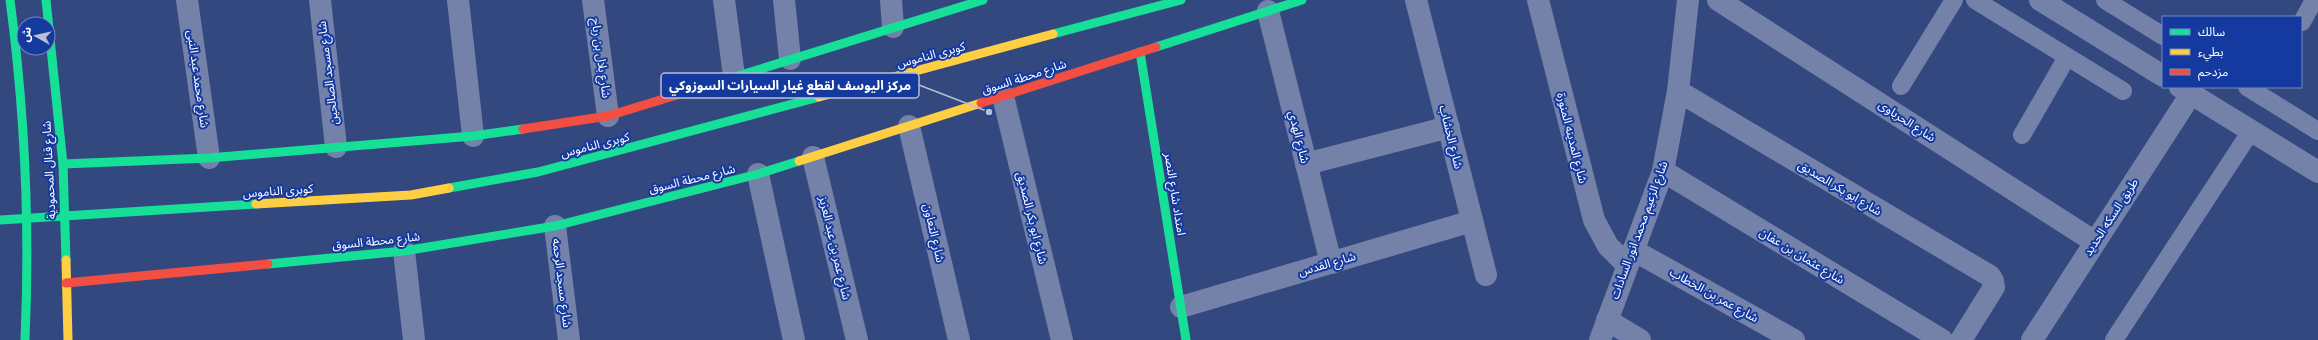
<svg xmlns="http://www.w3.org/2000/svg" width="2318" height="340" font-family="'Fira Sans Condensed','Noto Sans Arabic',sans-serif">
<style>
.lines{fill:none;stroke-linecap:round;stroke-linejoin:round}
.lane{stroke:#7482a9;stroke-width:18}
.street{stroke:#7482a9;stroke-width:22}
.fast{stroke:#16e098;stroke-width:9}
.slow{stroke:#ffcf43;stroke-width:9}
.jam{stroke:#f24e42;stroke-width:9}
.fast-bridge{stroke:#16e098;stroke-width:9}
.slow-bridge{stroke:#ffcf43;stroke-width:9}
.labels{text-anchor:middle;stroke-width:4;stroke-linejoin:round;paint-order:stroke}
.street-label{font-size:12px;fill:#fff;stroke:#143a9f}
.leader{fill:none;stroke:#b8bfd3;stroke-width:1.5}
.callout-dot{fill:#b8bfd3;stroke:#143a9f;stroke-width:1.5}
.callout{fill:#143a9f;stroke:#b8bfd3;stroke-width:1.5}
.callout-label{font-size:13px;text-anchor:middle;font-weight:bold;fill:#fff}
</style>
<rect width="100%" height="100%" fill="#344880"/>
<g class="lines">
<g class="lane">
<path d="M 1975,0 L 2123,91"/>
<path d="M 2105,0 L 2163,36"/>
<path d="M 2302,22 L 2314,0"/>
<path d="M 1901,86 L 1954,0"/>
<path d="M 2247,87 L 2318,131"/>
<path d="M 2022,135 L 2067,57"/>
<path d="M 2114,340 L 2251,131"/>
</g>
<g class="street">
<path d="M 187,0 L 209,158"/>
<path d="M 320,0 L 336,147"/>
<path d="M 458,0 L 473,136"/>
<path d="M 593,0 L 608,116"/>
<path d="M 724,0 L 734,76"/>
<path d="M 784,0 L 790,59"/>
<path d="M 891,0 L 893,27"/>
<path d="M 1416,0 L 1486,275"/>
<path d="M 1538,0 L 1594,220 L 1608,246 L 1627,265"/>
<path d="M 1718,0 L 2095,242"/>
<path d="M 2040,0 L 2163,76"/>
<path d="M 1268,11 L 1331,263"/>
<path d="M 2180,87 L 2318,172"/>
<path d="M 1678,91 L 1990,276 L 1993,281 L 1994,287 L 1961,340"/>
<path d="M 1003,96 L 1062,340"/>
<path d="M 909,126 L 959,340"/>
<path d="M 813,157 L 857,340"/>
<path d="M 1306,164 L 1449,127"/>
<path d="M 1663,171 L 1942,340"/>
<path d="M 758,174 L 794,340"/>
<path d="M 555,226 L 569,340"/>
<path d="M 1633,250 L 1794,340"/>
<path d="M 404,251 L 414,340"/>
<path d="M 1181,307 L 1472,221"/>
<path d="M 1607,320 L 1640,340"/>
<path d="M 1600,340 L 1663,171 L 1678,91 L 1688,0"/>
<path d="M 2032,340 L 2191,94"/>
</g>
<g class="fast">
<path d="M 10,0 C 25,113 30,226 25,340"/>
<path d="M 46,0 L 63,164 L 66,260"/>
<path d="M 1156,47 L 1302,0"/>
<path d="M 1140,52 L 1186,340"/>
<path d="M 683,93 L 983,0"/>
<path d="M 63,164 L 209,158 L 473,136 L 523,129"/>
<path d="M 268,264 L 404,251 L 555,226 L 758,174 L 799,161"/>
</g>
<g class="slow">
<path d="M 799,161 L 981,103"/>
<path d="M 66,260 L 68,340"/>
</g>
<g class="jam">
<path d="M 981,103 L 1156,47"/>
<path d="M 523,129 L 608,116 L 683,93"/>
<path d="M 66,283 L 268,264"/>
</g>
<g class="fast-bridge">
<path d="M 1053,34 L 1181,0"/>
<path d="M 449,188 L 538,172 L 819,97"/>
<path d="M 0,220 L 256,204"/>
</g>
<g class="slow-bridge">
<path d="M 819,97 L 1053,34"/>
<path d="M 256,204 L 411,195 L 449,188"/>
</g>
</g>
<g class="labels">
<g class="street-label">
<text transform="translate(931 55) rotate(-15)" y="4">كوبرى الناموس</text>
<text transform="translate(601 58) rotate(82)" y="4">شارع بلال بن رباح</text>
<text transform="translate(328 73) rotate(-97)" y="4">شارع مسجد الصالحين</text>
<text transform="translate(1024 77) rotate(-18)" y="4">شارع محطة السوق</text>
<text transform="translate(198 79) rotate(82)" y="4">شارع محمد عبد النبى</text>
<text transform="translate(1907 121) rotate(33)" y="4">شارع الحرباوى</text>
<text transform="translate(1299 137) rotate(76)" y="4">شارع الهدي</text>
<text transform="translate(1451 137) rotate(76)" y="4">شارع الخشاب</text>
<text transform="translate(1572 138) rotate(76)" y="4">شارع المدينه المنورة</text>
<text transform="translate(595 145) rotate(-14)" y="4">كوبرى الناموس</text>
<text transform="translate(49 170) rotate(-93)" y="4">شارع قنال المحمودية</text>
<text transform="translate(692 179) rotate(-14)" y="4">شارع محطة السوق</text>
<text transform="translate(1840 188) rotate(31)" y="4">شارع ابو بكر الصديق</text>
<text transform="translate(278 191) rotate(-4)" y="4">كوبرى الناموس</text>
<text transform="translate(1175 194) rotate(81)" y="4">امتداد شارع النصر</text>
<text transform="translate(2111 217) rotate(-57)" y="4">طريق السكه الحديد</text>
<text transform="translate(1032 218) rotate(76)" y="4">شارع ابو بكر الصديق</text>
<text transform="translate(1639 230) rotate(-70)" y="4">شارع الزعيم محمد انور السادات</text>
<text transform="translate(934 233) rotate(77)" y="4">شارع التعاون</text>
<text transform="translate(376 241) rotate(-6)" y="4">شارع محطة السوق</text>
<text transform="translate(835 248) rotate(77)" y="4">شارع عمر بن عبد العزيز</text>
<text transform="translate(1802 256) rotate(31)" y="4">شارع عثمان بن عفان</text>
<text transform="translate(1327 264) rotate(-16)" y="4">شارع القدس</text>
<text transform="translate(562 283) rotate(83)" y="4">شارع مسجد الرحمه</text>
<text transform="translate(1714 295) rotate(29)" y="4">شارع عمر بن الخطاب</text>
</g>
</g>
<path class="leader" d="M989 112L919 85"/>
<circle class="callout-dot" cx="989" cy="112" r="4"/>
<rect class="callout" x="661" y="73" width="258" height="25" rx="4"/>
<g class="callout-label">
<text x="790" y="90">مركز اليوسف لقطع غيار السيارات السوزوكي</text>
</g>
<rect x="2162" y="16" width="140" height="72" fill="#143a9f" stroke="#7289c5"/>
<rect x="2170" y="29" width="20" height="6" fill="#16e098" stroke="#7289c5"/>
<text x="2198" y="36" font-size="12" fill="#ffffff">سالك</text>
<rect x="2170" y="49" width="20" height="6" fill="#ffcf43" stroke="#7289c5"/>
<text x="2198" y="56" font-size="12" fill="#ffffff">بطيء</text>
<rect x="2170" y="69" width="20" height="6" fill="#f24e42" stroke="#7289c5"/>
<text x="2198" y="76" font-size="12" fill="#ffffff">مزدحم</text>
<g transform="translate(36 36) rotate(278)"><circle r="19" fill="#143a9f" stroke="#7289c5"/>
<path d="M0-3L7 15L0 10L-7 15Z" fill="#b8bfd3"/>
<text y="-6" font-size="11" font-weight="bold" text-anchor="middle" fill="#ffffff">ش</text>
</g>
</svg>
